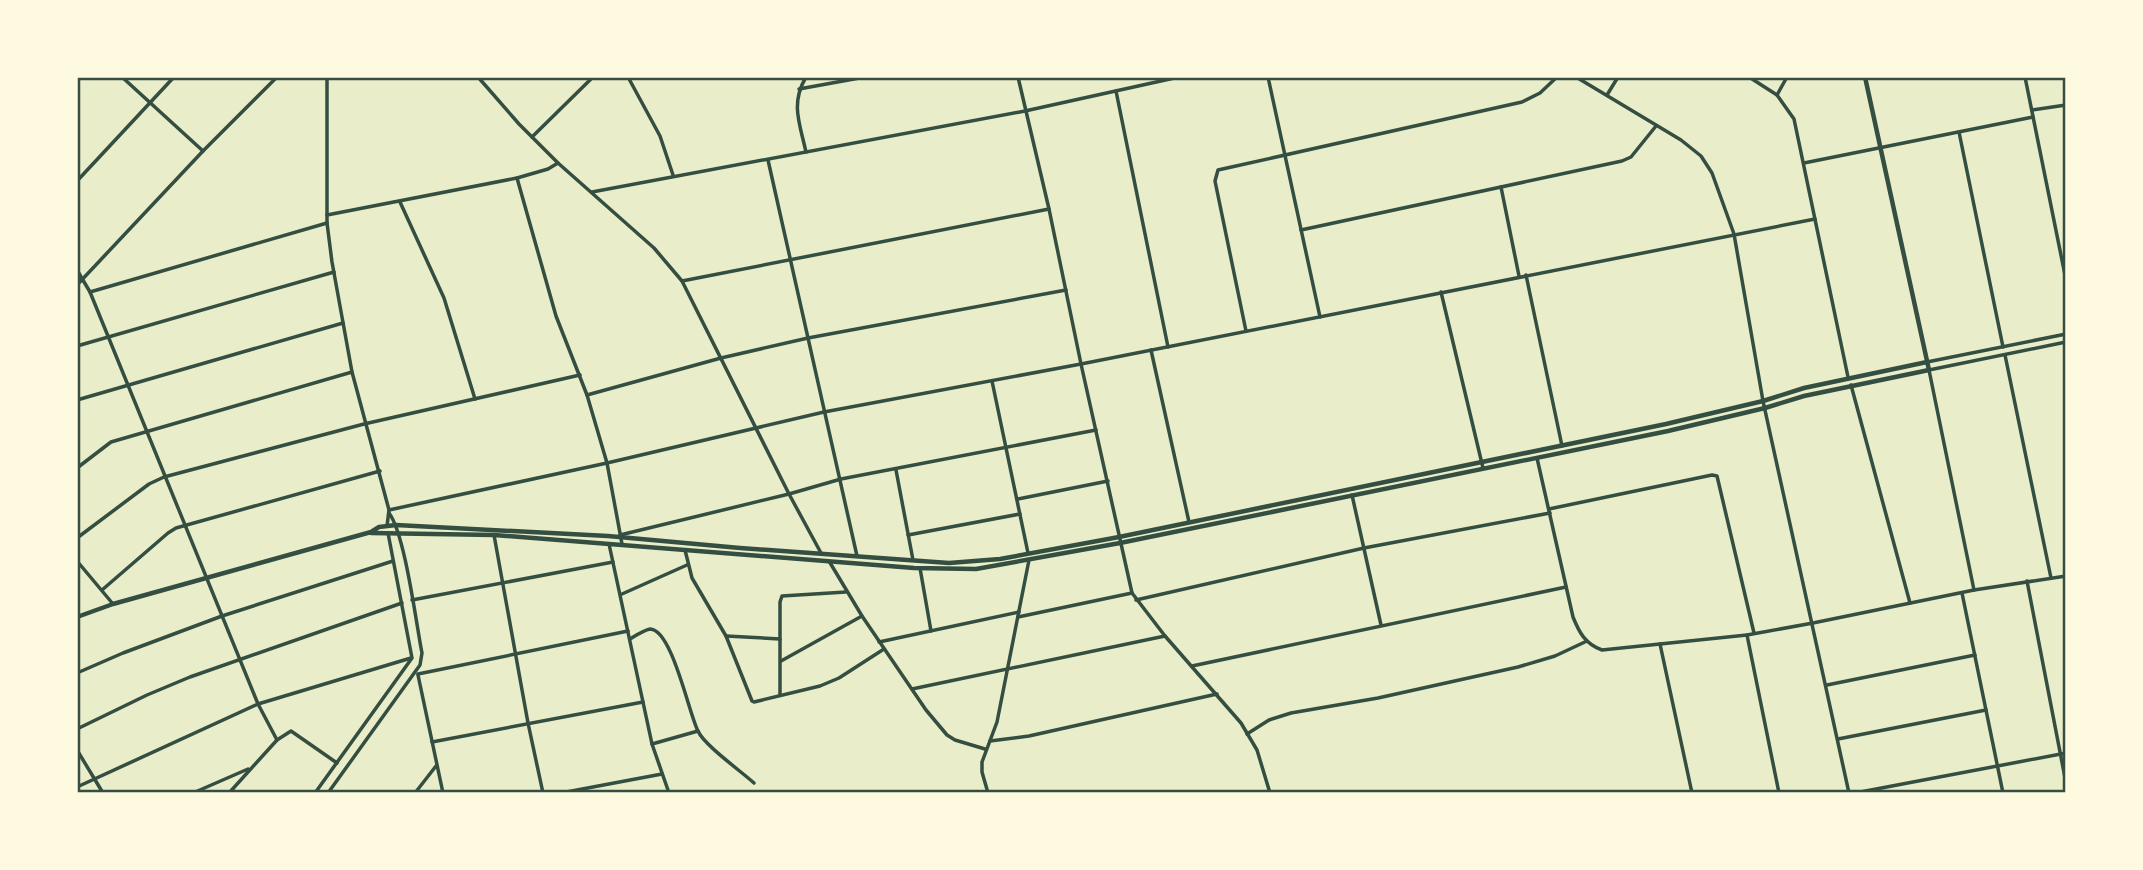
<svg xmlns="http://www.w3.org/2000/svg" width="2143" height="870" font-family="'PT Sans',sans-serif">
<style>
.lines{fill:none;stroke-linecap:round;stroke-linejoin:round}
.minor{stroke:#344e41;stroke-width:3.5}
.tertiary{stroke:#344e41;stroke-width:4.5}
.neatline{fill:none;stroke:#344e41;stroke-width:2.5}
</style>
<rect width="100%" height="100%" fill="#e9edc9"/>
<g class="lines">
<g class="minor">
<path d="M 122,77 L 203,151"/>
<path d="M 327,77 L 327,223 L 332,262 L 352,372 L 389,510 L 387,526"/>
<path d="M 478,77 L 519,124 L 558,163 L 654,248 L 682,281 L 789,494 L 821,553"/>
<path d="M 628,77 L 660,136 L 673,175"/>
<path d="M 806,77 C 790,104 800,124 806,152"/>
<path d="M 1018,77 L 1049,209 L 1081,364 L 1132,593 L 1165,636 L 1241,723 L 1257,750 L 1270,793"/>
<path d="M 1268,77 L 1320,317"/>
<path d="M 1576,77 L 1681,140 L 1701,156 L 1712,173 L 1734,234 L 1763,401 L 1849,793"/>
<path d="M 1749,77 L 1777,95 L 1794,119 L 1848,377"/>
<path d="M 2025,77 L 2066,280"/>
<path d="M 2065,77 L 2066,88"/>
<path d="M 799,89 L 865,77"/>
<path d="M 1116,91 L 1168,347"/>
<path d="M 1607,95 L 1618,77"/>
<path d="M 1777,95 L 1787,77"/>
<path d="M 2032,110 L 2066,105"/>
<path d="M 1959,132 L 2003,347"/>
<path d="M 532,137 L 593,77"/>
<path d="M 768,160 L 857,556"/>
<path d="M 1804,163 L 2033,117"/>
<path d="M 517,178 L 556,316 L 587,395 L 607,463 L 622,544"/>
<path d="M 77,181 L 174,77"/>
<path d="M 1501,187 L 1519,276"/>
<path d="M 592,192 L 1025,111 L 1179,77"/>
<path d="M 400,202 L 444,298 L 475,399"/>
<path d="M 327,215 L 517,178 L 548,169 L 558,163"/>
<path d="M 1301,230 L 1622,161 L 1631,157 L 1656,126"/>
<path d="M 77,270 L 90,292 L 258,704 L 277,740 L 229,793"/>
<path d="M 1526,275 L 1562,446"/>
<path d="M 682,281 L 1049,209"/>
<path d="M 77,285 L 203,151 L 277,77"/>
<path d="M 90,292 L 327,223"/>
<path d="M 1441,292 L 1483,468"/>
<path d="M 1246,331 L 1215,181 L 1218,170 L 1522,102 L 1540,93 L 1557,77"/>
<path d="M 77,346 L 334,272"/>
<path d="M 1151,350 L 1189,522"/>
<path d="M 2005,355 L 2051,578"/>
<path d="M 1927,362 L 2066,334"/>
<path d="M 992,381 L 1028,553"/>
<path d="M 1851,385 L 1910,603"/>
<path d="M 587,395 L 721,358 L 808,338 L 1066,290"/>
<path d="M 77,400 L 343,323"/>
<path d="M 1537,458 L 1573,617 C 1579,632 1585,644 1602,650 L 1747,635 L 1813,623 L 1974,590 L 2066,576"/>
<path d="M 77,468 L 111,442 L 352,372"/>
<path d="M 896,470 L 913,560"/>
<path d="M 1352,495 L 1381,625"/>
<path d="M 1018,499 L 1108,481"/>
<path d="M 1549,509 L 1712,475 L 1717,476 L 1754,633"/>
<path d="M 389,510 L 607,463 L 824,412 L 1081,364 L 1815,219"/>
<path d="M 494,535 L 528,723 L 543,793"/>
<path d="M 620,535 L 789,494 L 841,479 L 1096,430"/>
<path d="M 908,535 L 1020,514"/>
<path d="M 77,538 L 149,484 L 164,477 L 364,424 L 580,375"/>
<path d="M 609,544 L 652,744 L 669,793"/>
<path d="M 685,550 L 692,578 L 726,636 L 752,701 L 754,702 L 820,686 L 839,678 L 884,649"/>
<path d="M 77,561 L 113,604"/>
<path d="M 829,561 L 862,616 L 926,710 L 947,735 L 955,740 L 985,749"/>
<path d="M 920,568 L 931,631"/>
<path d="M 2027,581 L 2066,783"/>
<path d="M 102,590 L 168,533 L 176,528 L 380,471"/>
<path d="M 1974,590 L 1929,370 L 2066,342"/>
<path d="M 1962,593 L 2003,793"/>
<path d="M 622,594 L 687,565"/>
<path d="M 412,600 L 613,562"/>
<path d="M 1136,600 L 1364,548 L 1550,513"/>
<path d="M 1018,617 L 1132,593"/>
<path d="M 1747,635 L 1779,793"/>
<path d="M 726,636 L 780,639"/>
<path d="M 630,639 C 635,636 644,630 650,629 C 672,629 689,714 698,731 C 704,745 742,772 754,783"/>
<path d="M 879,642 L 1019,612"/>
<path d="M 1660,644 L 1692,793"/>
<path d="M 781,661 L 862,616"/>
<path d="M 1192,666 L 1566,587"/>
<path d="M 77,673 L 123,653 L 222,616 L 393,561"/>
<path d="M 418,674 L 628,631"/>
<path d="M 418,675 L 443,793"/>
<path d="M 1827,685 L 1975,655"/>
<path d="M 912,689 L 1165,636"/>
<path d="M 780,694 L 780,602 L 782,596 L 846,592"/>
<path d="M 77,729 L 147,695 L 190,677 L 402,603"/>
<path d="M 1247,734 L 1269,720 L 1291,713 L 1378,698 L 1518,667 L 1555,656 L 1587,641"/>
<path d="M 1838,739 L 1986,710"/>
<path d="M 277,740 L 291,731 L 337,763"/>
<path d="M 990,741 L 1029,736 L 1217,694"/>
<path d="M 432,742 L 643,702"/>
<path d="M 652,744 L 698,731"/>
<path d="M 77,750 L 103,793"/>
<path d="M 77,787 L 258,704 L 411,658"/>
<path d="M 193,793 L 248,769"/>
<path d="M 315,793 L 412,658 L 388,533"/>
<path d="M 328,793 L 420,665 L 422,653 C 416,623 405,534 389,513"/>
<path d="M 415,793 L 436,766"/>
<path d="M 561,793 L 662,774"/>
<path d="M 988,793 L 982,772 L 982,762 L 997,722 L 1029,560"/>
<path d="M 1855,793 L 2066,753"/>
</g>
<g class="tertiary">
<path d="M 371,533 L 494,535 L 914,568 L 976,569 L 1120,543 L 1668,431 L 1765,408 L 1804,396 L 1929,370 L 1865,77"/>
<path d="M 77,617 L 113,604 L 371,532 L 379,527 L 396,525 L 608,536 L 740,548 L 949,563 L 1000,559 L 1119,537 L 1666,424 L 1763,401 L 1804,388 L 1927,362"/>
</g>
</g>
<rect width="2143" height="870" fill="none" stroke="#fefae0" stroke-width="158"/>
<rect x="79" y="79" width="1985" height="712" class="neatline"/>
</svg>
